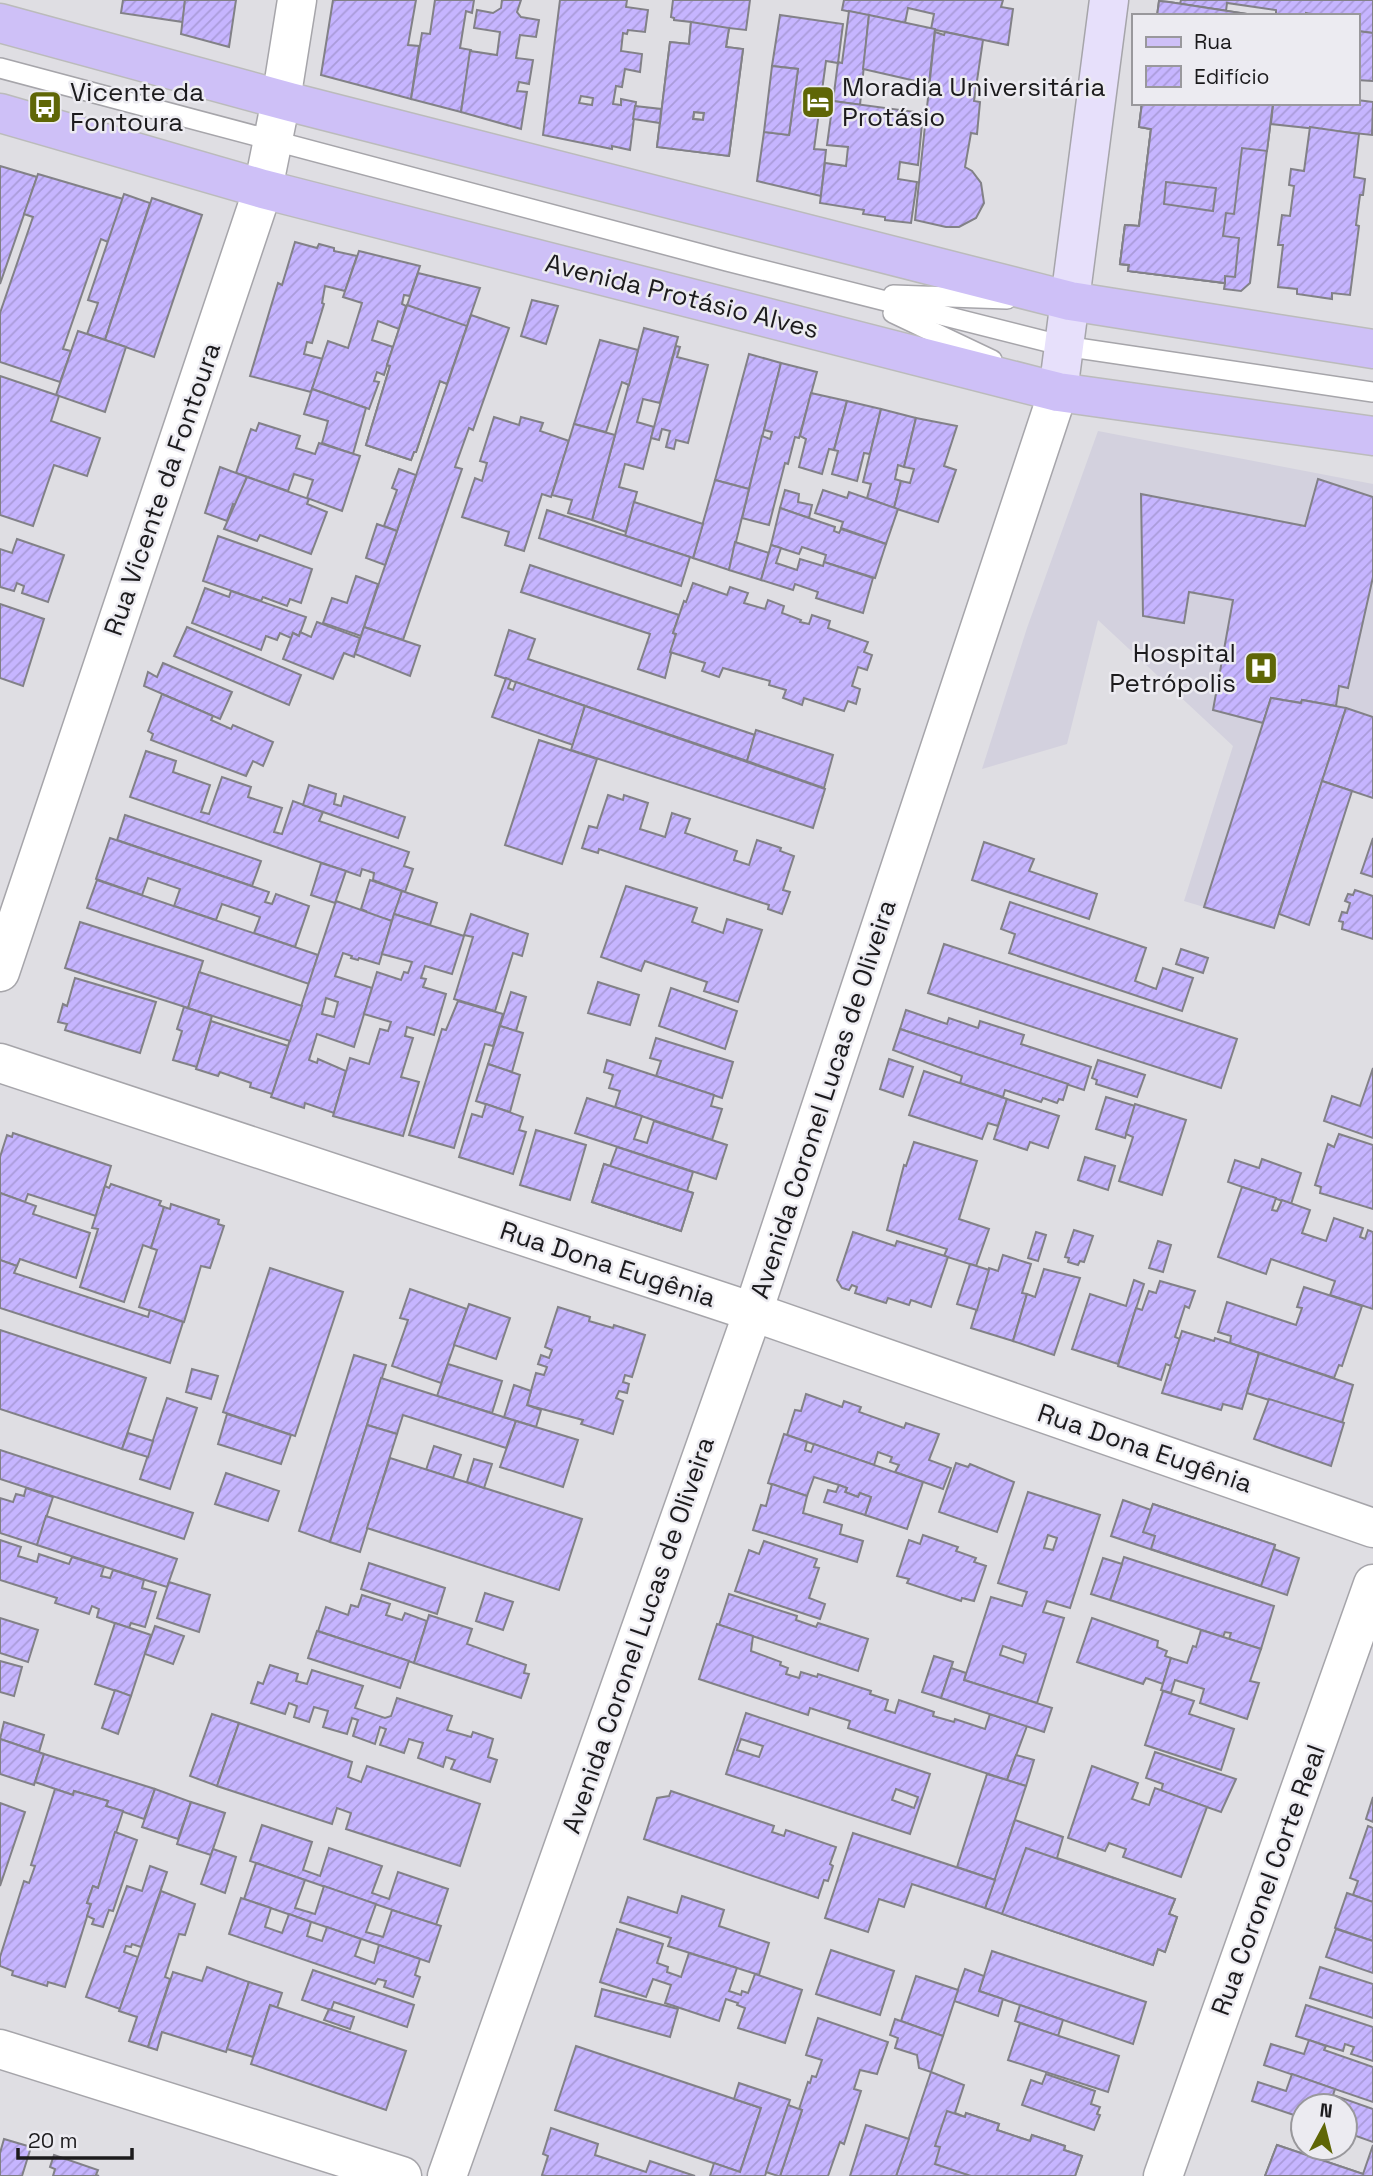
<svg xmlns="http://www.w3.org/2000/svg" width="1373" height="2176" font-family="'Space Grotesk',sans-serif">
<style>
.built{fill:#d3d1de}
.building{fill:url(#building-hatch);stroke:#828187;stroke-width:2;fill-rule:evenodd}
.lines{fill:none;stroke-linecap:round;stroke-linejoin:round}
.service-casing{stroke:#a6a5aa;stroke-width:22}
.minor-casing{stroke:#a6a5aa;stroke-width:41}
.tertiary-casing{stroke:#a6a5aa;stroke-width:41}
.secondary-casing{stroke:#a6a5aa;stroke-width:41}
.primary-casing{stroke:#bbb;stroke-width:41}
.service{stroke:#fff;stroke-width:19}
.minor{stroke:#fff;stroke-width:38}
.tertiary{stroke:#fff;stroke-width:38}
.secondary{stroke:#e7e0fb;stroke-width:38}
.primary{stroke:#cec0f7;stroke-width:38}
.labels{text-anchor:middle;stroke-width:5;stroke-linejoin:round;paint-order:stroke}
.poi-label{font-size:26px;fill:#1c1b1d;stroke:#ecebf1;text-anchor:start}
.street-label{font-size:26px;fill:#1c1b1d;stroke:#ecebf1}
</style>
<defs>
<pattern id="building-hatch" width="6" height="6" patternUnits="userSpaceOnUse" patternTransform="scale(1.75)"><rect width="6" height="6" fill="#c6b5ff"/><path d="M-1 1l2-2M0 6l6-6M5 7l2-2" fill="none" stroke="#aa9bda"/></pattern>
</defs>
<rect width="100%" height="100%" fill="#dfdee3"/>
<path class="built" d="M 1098,431 L 1373,484 L 1373,717 L 1346,709 L 1274,928 L 1184,901 L 1233,746 L 1098,620 L 1067,744 L 982,769 L 1027,628 Z"/>
<g class="building">
<path d="M 123,0 L 185,0 L 183,22 L 121,13 Z"/>
<path d="M 185,0 L 236,0 L 229,47 L 181,34 Z"/>
<path d="M 333,0 L 416,0 L 408,45 L 419,46 L 411,99 L 321,75 Z"/>
<path d="M 435,0 L 474,0 L 472,13 L 466,11 L 460,48 L 471,50 L 461,112 L 411,99 L 422,33 L 430,34 Z"/>
<path d="M 502,0 L 521,0 L 517,12 L 521,17 L 539,20 L 536,37 L 520,35 L 516,58 L 533,60 L 529,84 L 519,82 L 517,91 L 527,92 L 521,129 L 461,112 L 470,51 L 497,55 L 500,32 L 474,28 L 477,10 L 493,13 L 501,8 Z"/>
<path d="M 560,0 L 627,0 L 626,7 L 648,10 L 645,32 L 628,30 L 627,34 L 623,33 L 621,51 L 642,54 L 640,72 L 625,69 L 622,87 L 616,86 L 613,104 L 621,105 L 621,99 L 636,102 L 630,150 L 612,146 L 612,149 L 543,135 ZM 581,96 L 593,98 L 592,105 L 579,103 Z"/>
<path d="M 673,0 L 750,0 L 746,30 L 729,28 L 726,47 L 743,49 L 729,156 L 657,147 L 670,42 L 689,44 L 691,22 L 674,20 L 674,18 L 671,17 ZM 694,112 L 704,113 L 703,120 L 693,119 Z"/>
<path d="M 844,0 L 1003,0 L 1001,7 L 1013,9 L 1008,45 L 931,29 L 934,14 L 908,8 L 905,23 L 842,10 Z"/>
<path d="M 1181,0 L 1373,0 L 1373,33 L 1357,31 L 1357,16 L 1320,16 L 1306,13 L 1306,16 L 1276,16 L 1276,10 L 1227,3 L 1226,11 L 1180,4 Z"/>
<path d="M 1159,1 L 1169,2 L 1260,16 L 1157,16 Z"/>
<path d="M 1159,1 L 1169,2 L 1260,16 L 1157,16 Z"/>
<path d="M 849,11 L 869,15 L 860,105 L 833,101 L 838,62 L 842,63 Z"/>
<path d="M 780,15 L 843,24 L 838,63 L 826,61 L 814,149 L 826,150 L 821,196 L 757,181 L 764,132 L 789,135 L 798,69 L 772,66 Z"/>
<path d="M 869,15 L 935,29 L 929,84 L 863,69 Z"/>
<path d="M 691,22 L 729,28 L 726,47 L 743,49 L 729,156 L 657,147 L 670,42 L 689,44 ZM 694,112 L 704,113 L 703,120 L 693,119 Z"/>
<path d="M 1357,31 L 1373,33 L 1373,81 L 1357,80 Z"/>
<path d="M 935,32 L 944,35 L 945,32 L 983,40 L 974,101 L 980,102 L 977,134 L 971,133 L 965,167 L 972,171 L 981,183 L 984,203 L 976,218 L 959,227 L 946,227 L 915,220 Z"/>
<path d="M 772,66 L 798,69 L 789,135 L 764,132 Z"/>
<path d="M 1357,100 L 1373,102 L 1372,135 L 1271,124 L 1273,103 L 1357,103 Z"/>
<path d="M 833,101 L 923,113 L 918,165 L 900,162 L 898,179 L 917,182 L 911,223 L 885,220 L 885,217 L 863,214 L 864,210 L 820,203 L 825,163 L 846,166 L 848,147 L 827,145 Z"/>
<path d="M 1142,103 L 1254,103 L 1249,140 L 1243,139 L 1234,214 L 1226,213 L 1223,236 L 1239,238 L 1235,277 L 1225,276 L 1225,283 L 1128,271 L 1129,265 L 1120,264 L 1125,225 L 1139,226 L 1151,129 L 1139,127 Z"/>
<path d="M 1142,103 L 1273,103 L 1250,283 L 1241,291 L 1224,289 L 1225,283 L 1128,271 L 1129,265 L 1120,264 L 1125,225 L 1139,226 L 1151,129 L 1139,127 Z"/>
<path d="M 1142,103 L 1273,103 L 1267,151 L 1242,148 L 1234,214 L 1226,213 L 1223,236 L 1239,238 L 1235,277 L 1225,276 L 1225,283 L 1128,271 L 1129,265 L 1120,264 L 1125,225 L 1139,226 L 1151,129 L 1139,127 Z"/>
<path d="M 635,106 L 661,109 L 660,123 L 633,119 Z"/>
<path d="M 1310,127 L 1359,134 L 1354,177 L 1365,179 L 1363,195 L 1360,195 L 1356,225 L 1359,226 L 1350,295 L 1332,293 L 1332,299 L 1297,294 L 1297,289 L 1278,287 L 1283,245 L 1278,245 L 1282,215 L 1290,216 L 1294,186 L 1289,185 L 1291,169 L 1304,171 Z"/>
<path d="M 0,166 L 37,177 L 0,284 Z"/>
<path d="M 38,174 L 123,199 L 108,242 L 101,239 L 63,349 L 71,351 L 60,382 L 0,362 L 0,313 L 33,217 L 24,214 Z"/>
<path d="M 1166,182 L 1216,188 L 1213,211 L 1164,204 Z"/>
<path d="M 124,194 L 150,203 L 105,340 L 87,334 L 98,303 L 88,300 Z"/>
<path d="M 152,198 L 202,215 L 154,357 L 105,340 Z"/>
<path d="M 295,242 L 317,248 L 319,244 L 334,248 L 334,251 L 357,256 L 345,291 L 325,286 L 322,303 L 324,304 L 312,343 L 307,342 L 304,354 L 323,359 L 311,392 L 250,376 L 278,283 L 282,285 Z"/>
<path d="M 359,251 L 420,266 L 410,296 L 404,295 L 402,304 L 406,306 L 399,329 L 378,321 L 372,340 L 393,347 L 384,375 L 377,372 L 374,381 L 379,382 L 369,409 L 312,389 L 328,341 L 348,348 L 362,303 L 343,297 Z"/>
<path d="M 418,273 L 480,288 L 447,384 L 440,381 L 416,452 L 414,452 L 411,460 L 366,445 L 390,366 L 387,365 Z"/>
<path d="M 532,300 L 558,306 L 546,344 L 521,336 Z"/>
<path d="M 407,305 L 467,326 L 447,384 L 440,381 L 416,452 L 414,452 L 411,460 L 366,445 L 390,366 L 387,365 Z"/>
<path d="M 471,315 L 509,328 L 473,430 L 469,428 L 455,467 L 462,469 L 403,640 L 364,627 Z"/>
<path d="M 644,328 L 678,337 L 660,403 L 643,399 L 637,422 L 654,427 L 643,469 L 625,464 L 619,487 L 637,492 L 626,532 L 592,520 Z"/>
<path d="M 78,331 L 126,347 L 105,412 L 56,395 Z"/>
<path d="M 600,340 L 638,350 L 629,385 L 622,382 L 606,432 L 574,424 Z"/>
<path d="M 676,346 L 680,347 L 677,357 L 708,365 L 688,443 L 676,440 L 674,449 L 666,447 L 670,431 L 662,429 L 659,440 L 651,438 Z"/>
<path d="M 749,354 L 781,363 L 749,489 L 715,480 Z"/>
<path d="M 781,363 L 817,372 L 799,438 L 795,437 L 788,464 L 785,463 L 769,525 L 742,518 L 762,436 L 770,439 L 772,432 L 764,430 Z"/>
<path d="M 0,376 L 59,396 L 51,421 L 100,438 L 87,476 L 54,465 L 33,526 L 0,515 Z"/>
<path d="M 312,389 L 366,408 L 353,454 L 322,443 L 328,421 L 304,414 Z"/>
<path d="M 811,393 L 847,401 L 834,450 L 829,449 L 822,474 L 799,467 L 806,439 L 800,436 Z"/>
<path d="M 847,401 L 881,409 L 870,454 L 864,453 L 857,481 L 832,474 L 838,451 L 834,450 Z"/>
<path d="M 881,409 L 916,418 L 904,467 L 898,465 L 895,479 L 901,481 L 894,508 L 867,498 L 871,484 L 863,482 Z"/>
<path d="M 494,417 L 519,425 L 521,417 L 543,423 L 540,431 L 569,441 L 551,497 L 542,494 L 524,551 L 505,545 L 509,532 L 462,517 L 475,478 L 482,481 L 487,463 L 480,461 Z"/>
<path d="M 916,418 L 957,426 L 944,466 L 956,470 L 938,522 L 894,508 L 901,481 L 910,483 L 914,469 L 904,467 Z"/>
<path d="M 259,423 L 300,436 L 296,448 L 315,454 L 319,443 L 360,456 L 342,511 L 307,498 L 313,480 L 294,474 L 288,491 L 236,473 L 251,429 L 256,431 Z"/>
<path d="M 574,424 L 615,435 L 592,520 L 568,513 L 572,500 L 552,495 Z"/>
<path d="M 220,467 L 247,477 L 236,505 L 233,504 L 227,521 L 205,513 Z"/>
<path d="M 399,469 L 416,475 L 397,531 L 384,526 L 397,490 L 392,488 Z"/>
<path d="M 247,477 L 309,499 L 307,504 L 327,512 L 311,554 L 260,535 L 257,541 L 224,529 Z"/>
<path d="M 1318,479 L 1373,497 L 1373,577 L 1348,688 L 1339,686 L 1336,706 L 1302,700 L 1301,703 L 1271,698 L 1263,723 L 1213,710 L 1233,600 L 1189,592 L 1184,623 L 1143,616 L 1141,494 L 1305,526 Z"/>
<path d="M 715,480 L 749,489 L 729,570 L 693,558 Z"/>
<path d="M 785,490 L 799,494 L 798,502 L 812,505 L 809,518 L 780,508 Z"/>
<path d="M 823,490 L 847,498 L 849,492 L 898,509 L 886,544 L 841,528 L 843,522 L 815,513 Z"/>
<path d="M 634,502 L 703,524 L 693,558 L 625,536 Z"/>
<path d="M 780,508 L 835,527 L 834,531 L 839,533 L 841,529 L 886,544 L 875,578 L 824,562 L 826,555 L 802,547 L 799,554 L 771,545 Z"/>
<path d="M 547,510 L 690,557 L 681,586 L 539,538 Z"/>
<path d="M 377,524 L 397,531 L 385,565 L 366,558 Z"/>
<path d="M 218,536 L 312,569 L 301,603 L 290,599 L 287,606 L 263,597 L 261,601 L 203,581 Z"/>
<path d="M 17,539 L 64,555 L 48,602 L 22,593 L 24,586 L 17,583 L 14,591 L 0,587 L 0,549 L 12,553 Z"/>
<path d="M 735,542 L 769,553 L 761,580 L 729,570 Z"/>
<path d="M 771,545 L 781,548 L 776,563 L 797,570 L 800,559 L 823,566 L 824,562 L 873,578 L 863,613 L 816,598 L 818,592 L 795,584 L 793,590 L 761,580 Z"/>
<path d="M 530,565 L 679,615 L 673,633 L 676,634 L 665,678 L 638,669 L 650,634 L 521,592 Z"/>
<path d="M 356,576 L 378,584 L 361,636 L 323,623 L 332,598 L 347,603 Z"/>
<path d="M 693,583 L 727,595 L 730,587 L 748,593 L 744,603 L 765,609 L 768,600 L 784,606 L 782,613 L 801,620 L 800,622 L 809,624 L 812,615 L 830,621 L 828,628 L 868,642 L 864,652 L 872,655 L 867,670 L 858,667 L 852,686 L 860,689 L 856,704 L 848,701 L 844,711 L 804,698 L 802,705 L 783,698 L 786,690 L 769,685 L 770,681 L 723,668 L 719,677 L 702,671 L 705,663 L 670,652 L 676,634 L 673,633 L 684,601 L 686,602 Z"/>
<path d="M 205,588 L 229,597 L 231,591 L 306,617 L 299,636 L 293,633 L 291,638 L 280,633 L 277,640 L 266,636 L 261,650 L 192,623 Z"/>
<path d="M 0,604 L 44,619 L 23,686 L 0,678 Z"/>
<path d="M 317,622 L 360,638 L 354,657 L 344,653 L 333,679 L 283,659 L 293,633 L 299,636 L 300,632 L 311,637 Z"/>
<path d="M 187,627 L 301,675 L 289,705 L 174,656 Z"/>
<path d="M 364,627 L 420,646 L 410,676 L 355,654 Z"/>
<path d="M 509,630 L 535,639 L 528,659 L 755,735 L 747,761 L 495,675 Z"/>
<path d="M 163,663 L 232,692 L 220,719 L 144,686 L 148,672 L 157,677 Z"/>
<path d="M 506,678 L 511,680 L 508,688 L 513,690 L 516,682 L 585,706 L 573,745 L 492,717 Z"/>
<path d="M 162,694 L 213,716 L 211,720 L 231,729 L 233,725 L 273,742 L 263,766 L 253,761 L 246,776 L 151,740 L 153,734 L 148,731 Z"/>
<path d="M 1271,698 L 1301,703 L 1302,700 L 1346,708 L 1274,928 L 1204,907 Z"/>
<path d="M 585,706 L 825,789 L 813,828 L 571,750 Z"/>
<path d="M 1346,708 L 1373,717 L 1373,798 L 1322,781 Z"/>
<path d="M 756,730 L 833,755 L 824,788 L 747,761 Z"/>
<path d="M 539,740 L 597,759 L 562,864 L 505,845 Z"/>
<path d="M 146,751 L 176,761 L 173,772 L 210,785 L 201,812 L 209,814 L 222,777 L 251,787 L 248,797 L 282,808 L 274,832 L 282,834 L 293,801 L 323,812 L 319,821 L 409,852 L 404,866 L 413,869 L 405,892 L 373,880 L 374,873 L 362,869 L 360,876 L 130,797 Z"/>
<path d="M 1322,781 L 1352,791 L 1309,925 L 1279,914 Z"/>
<path d="M 309,785 L 336,794 L 334,804 L 341,806 L 344,796 L 405,817 L 398,838 L 303,805 Z"/>
<path d="M 608,795 L 623,800 L 624,795 L 648,803 L 640,829 L 665,837 L 672,813 L 690,819 L 685,833 L 737,851 L 734,860 L 749,865 L 757,840 L 781,848 L 780,851 L 794,856 L 783,890 L 790,892 L 782,914 L 768,909 L 769,905 L 599,849 L 598,853 L 582,848 L 589,826 L 597,828 Z"/>
<path d="M 125,815 L 261,861 L 252,886 L 117,840 Z"/>
<path d="M 110,838 L 269,892 L 265,902 L 272,904 L 276,894 L 309,906 L 295,947 L 254,933 L 260,917 L 222,904 L 216,920 L 174,906 L 180,889 L 148,878 L 142,895 L 96,879 Z"/>
<path d="M 1373,838 L 1373,877 L 1361,873 Z"/>
<path d="M 984,842 L 1034,859 L 1029,871 L 1097,894 L 1089,919 L 972,880 Z"/>
<path d="M 321,863 L 346,871 L 335,903 L 311,895 Z"/>
<path d="M 97,880 L 318,955 L 309,984 L 87,908 Z"/>
<path d="M 370,880 L 402,891 L 392,921 L 365,913 L 366,911 L 361,909 Z"/>
<path d="M 626,886 L 697,908 L 692,922 L 723,933 L 727,919 L 762,930 L 738,1002 L 704,991 L 707,982 L 645,961 L 641,971 L 601,957 Z"/>
<path d="M 1355,890 L 1373,896 L 1373,939 L 1342,929 L 1343,922 L 1339,921 L 1342,912 L 1347,913 L 1350,903 L 1345,901 L 1348,894 L 1353,895 Z"/>
<path d="M 402,891 L 437,903 L 430,925 L 394,914 Z"/>
<path d="M 336,901 L 392,921 L 379,964 L 359,958 L 358,960 L 351,958 L 352,956 L 343,953 L 335,976 L 372,988 L 354,1047 L 317,1034 L 309,1060 L 317,1063 L 318,1059 L 346,1071 L 334,1113 L 305,1103 L 304,1108 L 271,1097 ZM 326,998 L 338,1002 L 334,1017 L 322,1014 Z"/>
<path d="M 1010,902 L 1146,948 L 1135,981 L 1156,989 L 1163,968 L 1193,978 L 1182,1011 L 1009,953 L 1015,934 L 1001,929 Z"/>
<path d="M 394,914 L 464,936 L 452,974 L 425,966 L 421,978 L 426,979 L 423,987 L 446,994 L 434,1035 L 407,1027 L 405,1036 L 413,1038 L 401,1077 L 419,1082 L 403,1136 L 333,1116 L 350,1058 L 369,1064 L 380,1029 L 388,1031 L 391,1022 L 364,1014 L 377,972 L 401,980 L 404,972 L 408,973 L 412,962 L 382,954 Z"/>
<path d="M 471,914 L 528,934 L 522,956 L 513,953 L 495,1011 L 454,999 L 473,937 L 464,935 Z"/>
<path d="M 80,922 L 203,961 L 188,1008 L 65,968 Z"/>
<path d="M 944,944 L 1237,1039 L 1221,1088 L 928,993 Z"/>
<path d="M 1181,949 L 1208,958 L 1203,973 L 1176,964 Z"/>
<path d="M 199,972 L 302,1006 L 290,1041 L 188,1008 Z"/>
<path d="M 75,978 L 156,1002 L 140,1053 L 65,1030 L 67,1024 L 58,1022 L 63,1004 L 67,1006 Z"/>
<path d="M 598,982 L 639,995 L 630,1025 L 588,1013 Z"/>
<path d="M 671,988 L 737,1011 L 725,1049 L 659,1026 Z"/>
<path d="M 511,992 L 526,997 L 516,1031 L 500,1026 Z"/>
<path d="M 458,1001 L 503,1014 L 493,1046 L 485,1044 L 454,1148 L 409,1135 L 442,1029 L 446,1030 Z"/>
<path d="M 184,1007 L 212,1016 L 197,1067 L 173,1060 L 182,1031 L 177,1029 Z"/>
<path d="M 906,1010 L 947,1024 L 949,1018 L 978,1028 L 980,1021 L 1024,1035 L 1021,1044 L 1091,1067 L 1084,1090 L 900,1029 Z"/>
<path d="M 211,1021 L 288,1046 L 272,1094 L 250,1087 L 251,1083 L 220,1072 L 218,1076 L 196,1069 Z"/>
<path d="M 500,1026 L 523,1033 L 512,1072 L 488,1064 Z"/>
<path d="M 900,1029 L 1068,1084 L 1063,1100 L 1059,1099 L 1057,1103 L 1043,1098 L 1041,1102 L 1005,1090 L 1003,1097 L 960,1083 L 962,1076 L 893,1050 Z"/>
<path d="M 656,1038 L 733,1062 L 722,1098 L 656,1076 L 661,1061 L 650,1058 Z"/>
<path d="M 889,1059 L 913,1067 L 903,1097 L 880,1089 Z"/>
<path d="M 607,1060 L 714,1095 L 711,1106 L 722,1109 L 712,1140 L 615,1107 L 620,1091 L 609,1088 L 613,1075 L 604,1072 Z"/>
<path d="M 1098,1060 L 1145,1075 L 1137,1097 L 1096,1084 L 1097,1080 L 1092,1078 Z"/>
<path d="M 488,1064 L 520,1075 L 510,1112 L 476,1101 Z"/>
<path d="M 1373,1068 L 1373,1138 L 1324,1121 L 1332,1096 L 1360,1106 Z"/>
<path d="M 924,1071 L 1007,1099 L 998,1126 L 988,1123 L 982,1139 L 909,1115 Z"/>
<path d="M 1106,1097 L 1135,1106 L 1125,1138 L 1096,1129 Z"/>
<path d="M 587,1098 L 642,1116 L 634,1139 L 647,1143 L 654,1121 L 727,1145 L 716,1179 L 575,1133 Z"/>
<path d="M 1007,1099 L 1059,1116 L 1048,1148 L 1030,1142 L 1027,1150 L 994,1139 Z"/>
<path d="M 486,1104 L 523,1117 L 519,1130 L 526,1132 L 513,1174 L 459,1157 L 472,1114 L 482,1117 Z"/>
<path d="M 1135,1104 L 1186,1120 L 1162,1195 L 1119,1181 L 1133,1137 L 1126,1134 Z"/>
<path d="M 536,1130 L 586,1145 L 570,1200 L 520,1185 Z"/>
<path d="M 13,1133 L 111,1166 L 96,1216 L 28,1194 L 25,1202 L 0,1193 L 0,1157 L 7,1135 L 12,1137 Z"/>
<path d="M 1339,1134 L 1373,1145 L 1373,1209 L 1320,1193 L 1321,1187 L 1315,1185 L 1328,1144 L 1334,1147 Z"/>
<path d="M 914,1142 L 977,1161 L 959,1219 L 989,1229 L 976,1266 L 944,1256 L 947,1249 L 887,1230 L 904,1165 L 906,1166 Z"/>
<path d="M 617,1147 L 693,1172 L 687,1191 L 693,1193 L 681,1231 L 592,1202 L 604,1164 L 610,1166 Z"/>
<path d="M 1085,1157 L 1115,1166 L 1108,1190 L 1078,1180 Z"/>
<path d="M 1262,1159 L 1301,1173 L 1291,1204 L 1228,1182 L 1235,1160 L 1259,1168 Z"/>
<path d="M 604,1164 L 693,1193 L 681,1231 L 592,1202 Z"/>
<path d="M 111,1184 L 161,1201 L 159,1205 L 164,1207 L 151,1248 L 143,1245 L 124,1302 L 80,1287 L 98,1229 L 92,1228 L 105,1186 L 109,1188 Z"/>
<path d="M 1242,1187 L 1276,1198 L 1272,1210 L 1277,1211 L 1282,1200 L 1310,1210 L 1302,1233 L 1326,1241 L 1334,1218 L 1363,1228 L 1360,1237 L 1365,1239 L 1368,1230 L 1373,1232 L 1373,1309 L 1330,1295 L 1335,1281 L 1271,1259 L 1266,1274 L 1218,1257 Z"/>
<path d="M 0,1193 L 36,1206 L 33,1214 L 90,1233 L 76,1278 L 20,1259 L 17,1266 L 0,1260 Z"/>
<path d="M 171,1204 L 219,1220 L 218,1224 L 224,1226 L 210,1268 L 201,1266 L 184,1322 L 139,1307 L 157,1250 L 151,1248 L 164,1207 L 170,1209 Z"/>
<path d="M 1074,1230 L 1093,1236 L 1084,1262 L 1080,1261 L 1078,1265 L 1068,1262 L 1069,1258 L 1065,1257 Z"/>
<path d="M 853,1232 L 895,1246 L 897,1241 L 948,1257 L 931,1307 L 911,1300 L 909,1305 L 888,1298 L 886,1303 L 855,1293 L 857,1287 L 852,1285 L 849,1290 L 842,1288 L 837,1280 Z"/>
<path d="M 1036,1232 L 1046,1235 L 1038,1261 L 1028,1258 Z"/>
<path d="M 1158,1241 L 1171,1245 L 1163,1272 L 1149,1268 Z"/>
<path d="M 1003,1255 L 1031,1264 L 1022,1293 L 1027,1294 L 1013,1341 L 971,1328 L 989,1268 L 998,1271 Z"/>
<path d="M 0,1260 L 17,1266 L 14,1273 L 148,1317 L 150,1310 L 183,1322 L 170,1363 L 0,1308 Z"/>
<path d="M 970,1264 L 989,1270 L 977,1310 L 957,1304 Z"/>
<path d="M 270,1268 L 343,1292 L 295,1436 L 223,1412 Z"/>
<path d="M 1044,1269 L 1080,1278 L 1054,1355 L 1013,1341 L 1027,1294 L 1035,1297 Z"/>
<path d="M 1134,1280 L 1144,1284 L 1118,1364 L 1072,1349 L 1090,1294 L 1126,1306 Z"/>
<path d="M 1160,1281 L 1195,1291 L 1189,1308 L 1185,1306 L 1175,1337 L 1180,1339 L 1171,1366 L 1166,1364 L 1161,1380 L 1118,1366 L 1136,1308 L 1142,1310 L 1149,1291 L 1156,1293 Z"/>
<path d="M 1304,1287 L 1362,1306 L 1342,1366 L 1339,1365 L 1334,1378 L 1230,1343 L 1231,1336 L 1218,1332 L 1227,1302 L 1296,1325 L 1302,1308 L 1297,1307 Z"/>
<path d="M 410,1289 L 467,1309 L 441,1383 L 392,1366 L 408,1320 L 400,1318 Z"/>
<path d="M 469,1304 L 510,1318 L 496,1359 L 454,1345 Z"/>
<path d="M 558,1307 L 590,1317 L 589,1321 L 613,1328 L 614,1325 L 645,1335 L 632,1377 L 625,1375 L 623,1382 L 629,1384 L 627,1393 L 619,1391 L 616,1398 L 623,1401 L 613,1434 L 581,1424 L 583,1420 L 527,1405 L 536,1373 L 544,1375 L 547,1367 L 538,1364 L 541,1355 L 549,1358 L 552,1350 L 545,1347 Z"/>
<path d="M 0,1330 L 146,1378 L 122,1449 L 0,1409 Z"/>
<path d="M 1182,1331 L 1214,1341 L 1215,1338 L 1259,1353 L 1242,1409 L 1223,1404 L 1221,1410 L 1162,1393 Z"/>
<path d="M 1259,1353 L 1353,1385 L 1342,1423 L 1247,1393 Z"/>
<path d="M 354,1355 L 386,1365 L 330,1542 L 299,1531 Z"/>
<path d="M 448,1364 L 502,1381 L 492,1413 L 437,1396 Z"/>
<path d="M 192,1369 L 218,1376 L 211,1399 L 186,1392 Z"/>
<path d="M 381,1378 L 516,1421 L 506,1448 L 403,1415 L 397,1434 L 367,1425 Z"/>
<path d="M 514,1385 L 531,1391 L 527,1405 L 541,1410 L 536,1427 L 504,1417 Z"/>
<path d="M 806,1394 L 842,1407 L 844,1401 L 861,1407 L 859,1412 L 904,1428 L 906,1423 L 939,1434 L 929,1460 L 951,1468 L 943,1489 L 895,1472 L 899,1465 L 890,1462 L 892,1457 L 878,1452 L 874,1465 L 787,1435 L 795,1410 L 801,1411 Z"/>
<path d="M 167,1398 L 197,1408 L 170,1489 L 140,1479 Z"/>
<path d="M 1269,1399 L 1344,1423 L 1331,1466 L 1254,1439 Z"/>
<path d="M 227,1414 L 291,1435 L 281,1464 L 218,1444 Z"/>
<path d="M 516,1421 L 578,1440 L 563,1487 L 500,1467 Z"/>
<path d="M 367,1425 L 397,1434 L 360,1552 L 330,1542 Z"/>
<path d="M 128,1433 L 153,1441 L 148,1457 L 122,1449 Z"/>
<path d="M 784,1434 L 807,1442 L 805,1450 L 811,1452 L 814,1444 L 923,1482 L 907,1529 L 865,1515 L 871,1497 L 860,1493 L 858,1497 L 845,1492 L 847,1488 L 839,1485 L 814,1477 L 807,1496 L 768,1483 Z"/>
<path d="M 434,1446 L 461,1455 L 453,1478 L 426,1470 Z"/>
<path d="M 0,1450 L 193,1513 L 184,1539 L 0,1479 Z"/>
<path d="M 390,1458 L 582,1519 L 559,1590 L 367,1528 Z"/>
<path d="M 474,1459 L 492,1464 L 484,1488 L 467,1482 Z"/>
<path d="M 956,1463 L 968,1467 L 970,1464 L 1014,1482 L 997,1532 L 939,1512 Z"/>
<path d="M 226,1473 L 279,1491 L 268,1521 L 215,1504 Z"/>
<path d="M 772,1484 L 807,1496 L 803,1513 L 842,1525 L 840,1534 L 863,1541 L 857,1562 L 753,1530 L 761,1505 L 766,1506 Z"/>
<path d="M 839,1485 L 847,1488 L 845,1492 L 858,1497 L 860,1493 L 871,1497 L 865,1515 L 824,1502 L 828,1490 L 836,1492 Z"/>
<path d="M 26,1488 L 53,1497 L 37,1545 L 0,1533 L 0,1498 L 13,1502 L 16,1494 L 24,1496 Z"/>
<path d="M 1028,1492 L 1100,1515 L 1070,1608 L 1047,1601 L 1043,1612 L 1064,1618 L 1037,1703 L 964,1680 L 991,1597 L 1022,1606 L 1027,1592 L 998,1583 ZM 1048,1535 L 1057,1538 L 1053,1550 L 1044,1548 ZM 1003,1646 L 1026,1654 L 1023,1663 L 1000,1655 Z"/>
<path d="M 1123,1500 L 1151,1510 L 1153,1504 L 1275,1545 L 1274,1549 L 1299,1558 L 1287,1595 L 1111,1536 Z"/>
<path d="M 1153,1504 L 1275,1545 L 1261,1586 L 1151,1549 L 1155,1536 L 1143,1532 Z"/>
<path d="M 46,1516 L 177,1559 L 167,1587 L 37,1545 Z"/>
<path d="M 923,1535 L 958,1547 L 956,1551 L 976,1558 L 974,1562 L 986,1566 L 974,1601 L 962,1598 L 961,1601 L 907,1583 L 909,1579 L 897,1576 L 909,1540 L 920,1544 Z"/>
<path d="M 0,1540 L 21,1547 L 18,1556 L 37,1562 L 39,1554 L 69,1564 L 72,1557 L 104,1567 L 101,1576 L 110,1578 L 113,1570 L 144,1580 L 142,1588 L 156,1592 L 145,1627 L 131,1623 L 129,1628 L 97,1617 L 99,1609 L 92,1606 L 89,1614 L 55,1603 L 57,1598 L 0,1580 Z"/>
<path d="M 764,1541 L 817,1559 L 814,1567 L 819,1568 L 809,1598 L 825,1604 L 820,1619 L 735,1591 L 749,1550 L 759,1554 Z"/>
<path d="M 1124,1557 L 1274,1606 L 1261,1649 L 1229,1639 L 1231,1633 L 1225,1632 L 1223,1637 L 1110,1600 Z"/>
<path d="M 1103,1558 L 1122,1564 L 1110,1600 L 1091,1594 Z"/>
<path d="M 369,1563 L 445,1588 L 437,1614 L 361,1589 Z"/>
<path d="M 169,1582 L 210,1595 L 199,1632 L 157,1618 Z"/>
<path d="M 485,1593 L 513,1602 L 503,1630 L 476,1621 Z"/>
<path d="M 729,1594 L 797,1616 L 796,1620 L 816,1627 L 818,1623 L 868,1639 L 858,1671 L 719,1625 Z"/>
<path d="M 362,1595 L 390,1604 L 386,1615 L 402,1620 L 405,1613 L 427,1621 L 414,1663 L 318,1631 L 326,1607 L 348,1615 L 351,1605 L 358,1607 Z"/>
<path d="M 429,1615 L 472,1629 L 467,1644 L 526,1665 L 524,1673 L 529,1674 L 521,1698 L 414,1663 Z"/>
<path d="M 0,1618 L 38,1630 L 28,1662 L 0,1653 Z"/>
<path d="M 1092,1618 L 1158,1641 L 1157,1647 L 1167,1651 L 1165,1656 L 1171,1658 L 1163,1684 L 1146,1678 L 1143,1684 L 1077,1662 Z"/>
<path d="M 115,1623 L 151,1635 L 131,1696 L 95,1684 Z"/>
<path d="M 717,1624 L 753,1636 L 751,1651 L 781,1662 L 780,1665 L 788,1668 L 786,1674 L 799,1678 L 801,1672 L 817,1677 L 818,1674 L 871,1691 L 870,1694 L 888,1700 L 885,1710 L 895,1713 L 899,1700 L 934,1712 L 933,1716 L 954,1722 L 955,1719 L 985,1729 L 990,1714 L 1027,1726 L 1007,1780 L 848,1728 L 850,1721 L 810,1708 L 808,1715 L 699,1679 Z"/>
<path d="M 155,1626 L 184,1636 L 173,1664 L 145,1654 Z"/>
<path d="M 1201,1630 L 1261,1649 L 1250,1681 L 1259,1683 L 1247,1719 L 1200,1703 L 1204,1689 L 1175,1680 L 1171,1693 L 1161,1690 L 1171,1658 L 1187,1663 L 1193,1646 L 1196,1647 Z"/>
<path d="M 317,1631 L 409,1661 L 400,1688 L 308,1658 Z"/>
<path d="M 934,1656 L 953,1662 L 941,1698 L 922,1692 Z"/>
<path d="M 0,1661 L 22,1667 L 14,1696 L 0,1692 Z"/>
<path d="M 270,1665 L 298,1674 L 296,1681 L 307,1684 L 312,1670 L 363,1686 L 355,1708 L 385,1718 L 391,1716 L 397,1698 L 452,1716 L 447,1730 L 471,1737 L 473,1732 L 493,1739 L 488,1757 L 497,1760 L 490,1782 L 451,1769 L 455,1760 L 446,1757 L 443,1767 L 418,1758 L 423,1743 L 409,1739 L 404,1753 L 380,1745 L 386,1729 L 380,1727 L 375,1744 L 353,1736 L 358,1720 L 352,1718 L 347,1734 L 323,1727 L 328,1711 L 314,1707 L 309,1722 L 294,1717 L 297,1706 L 289,1703 L 285,1714 L 251,1703 L 258,1682 L 263,1684 Z"/>
<path d="M 951,1668 L 966,1673 L 964,1680 L 1052,1708 L 1044,1732 L 941,1698 Z"/>
<path d="M 115,1690 L 131,1696 L 118,1734 L 102,1728 Z"/>
<path d="M 1163,1691 L 1194,1701 L 1189,1714 L 1234,1729 L 1221,1770 L 1145,1745 Z"/>
<path d="M 746,1713 L 930,1774 L 910,1834 L 726,1774 ZM 741,1739 L 763,1746 L 759,1757 L 737,1750 ZM 896,1789 L 918,1797 L 914,1808 L 892,1800 Z"/>
<path d="M 212,1714 L 239,1723 L 217,1786 L 190,1776 Z"/>
<path d="M 4,1722 L 44,1735 L 39,1752 L 0,1739 Z"/>
<path d="M 239,1723 L 352,1762 L 348,1777 L 361,1782 L 367,1766 L 480,1804 L 460,1866 L 346,1829 L 351,1813 L 337,1808 L 332,1824 L 217,1786 Z"/>
<path d="M 0,1739 L 44,1754 L 34,1785 L 0,1774 Z"/>
<path d="M 1155,1752 L 1236,1779 L 1221,1812 L 1161,1791 L 1163,1784 L 1146,1778 Z"/>
<path d="M 44,1754 L 155,1789 L 144,1819 L 106,1806 L 108,1801 L 74,1791 L 73,1795 L 35,1782 Z"/>
<path d="M 1016,1755 L 1034,1760 L 1026,1786 L 1007,1780 Z"/>
<path d="M 1092,1766 L 1138,1783 L 1132,1799 L 1149,1805 L 1155,1788 L 1207,1807 L 1181,1877 L 1123,1857 L 1126,1849 L 1109,1843 L 1105,1851 L 1068,1838 Z"/>
<path d="M 987,1774 L 1026,1786 L 995,1880 L 957,1867 Z"/>
<path d="M 55,1789 L 73,1795 L 74,1791 L 108,1801 L 106,1806 L 123,1811 L 98,1888 L 93,1886 L 87,1903 L 91,1904 L 65,1987 L 48,1982 L 47,1986 L 12,1975 L 13,1971 L 0,1966 L 0,1957 L 24,1881 L 29,1883 L 35,1866 L 31,1865 Z"/>
<path d="M 155,1789 L 191,1802 L 178,1839 L 142,1827 Z"/>
<path d="M 671,1791 L 774,1826 L 772,1832 L 784,1836 L 786,1830 L 836,1847 L 830,1864 L 833,1866 L 828,1881 L 824,1880 L 818,1898 L 644,1839 L 657,1798 L 669,1796 Z"/>
<path d="M 1373,1797 L 1373,1822 L 1366,1819 Z"/>
<path d="M 191,1802 L 225,1813 L 211,1855 L 177,1844 Z"/>
<path d="M 0,1803 L 25,1812 L 0,1886 Z"/>
<path d="M 1015,1820 L 1063,1837 L 1057,1858 L 1175,1899 L 1169,1914 L 1177,1917 L 1165,1952 L 1158,1949 L 1153,1965 L 985,1908 Z"/>
<path d="M 262,1825 L 312,1842 L 303,1870 L 320,1876 L 329,1848 L 382,1866 L 372,1893 L 389,1899 L 398,1872 L 448,1889 L 436,1925 L 250,1861 Z"/>
<path d="M 1368,1826 L 1373,1828 L 1373,1902 L 1353,1895 L 1358,1881 L 1350,1878 Z"/>
<path d="M 115,1832 L 137,1840 L 113,1911 L 109,1910 L 103,1927 L 92,1924 L 94,1919 L 87,1916 L 91,1904 L 87,1903 L 93,1886 L 98,1888 Z"/>
<path d="M 853,1833 L 995,1880 L 985,1908 L 912,1884 L 904,1907 L 879,1899 L 868,1932 L 825,1918 Z"/>
<path d="M 1026,1848 L 1175,1899 L 1169,1914 L 1177,1917 L 1165,1952 L 1158,1949 L 1153,1965 L 1002,1914 Z"/>
<path d="M 213,1849 L 236,1857 L 225,1893 L 201,1884 Z"/>
<path d="M 256,1863 L 305,1880 L 295,1908 L 315,1914 L 324,1886 L 376,1904 L 366,1932 L 383,1937 L 392,1910 L 441,1926 L 429,1962 L 244,1899 Z"/>
<path d="M 150,1866 L 167,1872 L 141,1947 L 132,1944 L 131,1947 L 126,1946 L 124,1952 L 138,1957 L 120,2009 L 86,1997 L 127,1886 L 142,1891 Z"/>
<path d="M 161,1891 L 195,1904 L 185,1935 L 179,1934 L 165,1977 L 170,1979 L 148,2047 L 129,2041 L 137,2017 L 119,2011 Z"/>
<path d="M 1347,1893 L 1373,1902 L 1373,1941 L 1335,1928 Z"/>
<path d="M 682,1896 L 724,1910 L 719,1926 L 769,1943 L 759,1975 L 668,1946 L 671,1938 L 620,1922 L 628,1897 L 677,1913 Z"/>
<path d="M 241,1898 L 271,1908 L 265,1927 L 282,1933 L 289,1914 L 311,1922 L 307,1936 L 322,1941 L 327,1927 L 361,1939 L 355,1956 L 374,1963 L 379,1945 L 420,1959 L 415,1975 L 420,1977 L 413,1997 L 384,1987 L 386,1981 L 378,1979 L 375,1984 L 229,1934 Z"/>
<path d="M 617,1929 L 663,1944 L 657,1963 L 668,1967 L 667,1972 L 681,1977 L 689,1953 L 737,1968 L 729,1991 L 741,1995 L 742,1991 L 748,1993 L 755,1974 L 802,1990 L 785,2043 L 738,2028 L 745,2008 L 737,2005 L 738,2003 L 726,1999 L 719,2021 L 665,2003 L 671,1985 L 653,1979 L 646,1997 L 600,1982 Z"/>
<path d="M 1336,1929 L 1373,1941 L 1373,1973 L 1326,1957 Z"/>
<path d="M 831,1950 L 894,1971 L 880,2015 L 816,1994 Z"/>
<path d="M 992,1951 L 1146,2002 L 1133,2044 L 979,1991 Z"/>
<path d="M 207,1967 L 249,1982 L 226,2052 L 162,2032 L 157,2050 L 148,2047 L 173,1972 L 202,1981 Z"/>
<path d="M 1320,1967 L 1373,1984 L 1373,2018 L 1310,1998 Z"/>
<path d="M 965,1969 L 984,1976 L 979,1991 L 1003,1999 L 998,2016 L 954,2001 Z"/>
<path d="M 313,1970 L 414,2005 L 407,2027 L 334,2002 L 331,2010 L 302,2000 Z"/>
<path d="M 916,1976 L 958,1990 L 943,2036 L 901,2021 Z"/>
<path d="M 249,1982 L 282,1993 L 277,2008 L 270,2005 L 253,2057 L 227,2049 Z"/>
<path d="M 602,1989 L 678,2009 L 670,2037 L 595,2016 Z"/>
<path d="M 270,2005 L 406,2051 L 386,2110 L 251,2064 Z"/>
<path d="M 1020,2005 L 1063,2020 L 1058,2036 L 1015,2021 Z"/>
<path d="M 1306,2005 L 1373,2027 L 1373,2061 L 1351,2054 L 1354,2047 L 1345,2044 L 1343,2051 L 1296,2036 Z"/>
<path d="M 329,2009 L 354,2017 L 350,2029 L 324,2020 Z"/>
<path d="M 818,2018 L 888,2042 L 877,2074 L 860,2070 L 854,2089 L 861,2091 L 844,2144 L 840,2142 L 828,2176 L 780,2176 L 802,2110 L 799,2109 L 808,2082 L 810,2083 L 812,2076 L 816,2077 L 822,2060 L 806,2055 Z"/>
<path d="M 895,2019 L 943,2036 L 931,2072 L 919,2068 L 917,2055 L 895,2048 L 898,2038 L 890,2035 Z"/>
<path d="M 1020,2023 L 1119,2056 L 1108,2092 L 1008,2060 Z"/>
<path d="M 1309,2040 L 1326,2046 L 1324,2050 L 1373,2067 L 1373,2102 L 1264,2065 L 1271,2044 L 1304,2054 Z"/>
<path d="M 576,2046 L 761,2108 L 740,2172 L 555,2110 Z"/>
<path d="M 931,2072 L 964,2085 L 955,2113 L 965,2117 L 966,2113 L 999,2124 L 997,2130 L 1030,2141 L 1032,2135 L 1065,2146 L 1064,2150 L 1082,2156 L 1075,2176 L 896,2176 Z"/>
<path d="M 1046,2074 L 1095,2091 L 1091,2104 L 1100,2107 L 1097,2114 L 1100,2115 L 1094,2130 L 1022,2105 L 1031,2080 L 1042,2084 Z"/>
<path d="M 1292,2074 L 1335,2089 L 1333,2095 L 1373,2109 L 1373,2142 L 1345,2132 L 1345,2106 L 1303,2106 L 1303,2118 L 1252,2101 L 1258,2082 L 1286,2091 Z"/>
<path d="M 739,2083 L 790,2100 L 765,2176 L 710,2176 L 714,2163 L 740,2172 L 761,2108 L 734,2099 Z"/>
<path d="M 788,2105 L 802,2110 L 780,2176 L 778,2176 L 766,2172 Z"/>
<path d="M 947,2111 L 965,2117 L 966,2113 L 999,2124 L 997,2130 L 1030,2141 L 1032,2135 L 1065,2146 L 1064,2150 L 1082,2156 L 1075,2176 L 971,2176 L 935,2164 L 940,2147 L 935,2146 Z"/>
<path d="M 866,2125 L 909,2139 L 896,2176 L 850,2176 Z"/>
<path d="M 551,2128 L 598,2144 L 595,2155 L 646,2172 L 650,2161 L 695,2176 L 545,2176 L 542,2175 L 548,2156 L 543,2154 Z"/>
<path d="M 4,2139 L 31,2147 L 22,2176 L 0,2176 L 0,2153 Z"/>
<path d="M 1277,2145 L 1363,2174 L 1363,2176 L 1265,2176 Z"/>
<path d="M 1277,2145 L 1363,2174 L 1373,2145 L 1373,2176 L 1265,2176 Z"/>
<path d="M 54,2155 L 98,2170 L 96,2175 L 99,2176 L 53,2176 L 55,2169 L 50,2167 Z"/>
</g>
<g class="lines">
<g class="service-casing">
<g id="service">
<path d="M 0,68 L 727,261 L 1064,346 L 1373,392"/>
<path d="M 893,295 L 1007,299"/>
<path d="M 893,313 L 992,360"/>
</g>
</g>
<g class="minor-casing">
<path id="minor" d="M 1163,2176 L 1373,1584"/>
</g>
<g class="tertiary-casing">
<g id="tertiary">
<path d="M 0,972 L 263,189 L 281,100 L 297,0"/>
<path d="M 0,1063 L 753,1312 L 1373,1528"/>
<path d="M 0,2049 L 402,2176"/>
<path d="M 447,2176 L 753,1312 L 1058,392"/>
</g>
</g>
<g class="secondary-casing">
<path id="secondary" d="M 1058,392 L 1109,0"/>
</g>
<g class="primary-casing">
<g id="primary">
<path d="M 0,23 L 290,102 L 1070,301 L 1373,349"/>
<path d="M 0,113 L 263,189 L 1058,392 L 1373,436"/>
</g>
</g>
<use href="#service" class="service"/>
<use href="#minor" class="minor"/>
<use href="#tertiary" class="tertiary"/>
<use href="#secondary" class="secondary"/>
<use href="#primary" class="primary"/>
</g>
<defs>
<g id="hotel-square" transform="scale(1.75)"><rect x="-9" y="-9" width="18" height="18" rx="4" fill="#5f6606" stroke="#ecebf1"/><path d="M-6-4.5h1.5V1H6V5H4.5V3h-9V5H-6ZM-4 0a1.8 1.8 0 1 1 3.6 0ZM.5 0V-2.5h3Q6-2.5 6 0Z" fill="#fff"/></g>
<g id="bus-square" transform="scale(1.75)"><rect x="-9" y="-9" width="18" height="18" rx="4" fill="#5f6606" stroke="#ecebf1"/><path d="M-5-6H5V4H4V6H2V4H-2V6H-4V4H-5ZM-3.5-4V0h7V-4ZM-3.5 1.2v1.5H-2V1.2ZM2 1.2v1.5H3.5V1.2Z" fill="#fff"/></g>
<g id="hospital-square" transform="scale(1.75)"><rect x="-9" y="-9" width="18" height="18" rx="4" fill="#5f6606" stroke="#ecebf1"/><path d="M-5-5h3v3.5h4V-5h3V5h-3V1.5h-4V5h-3Z" fill="#fff"/></g>
</defs>
<g fill-rule="evenodd">
<use href="#hotel-square" x="818" y="102"/>
<use href="#bus-square" x="45" y="107"/>
<use href="#hospital-square" x="1261" y="668"/>
</g>
<g class="labels">
<g class="poi-label">
<text x="842" y="96">Moradia Universitária<tspan x="842" dy="30">Protásio</tspan></text>
<text x="70" y="101">Vicente da<tspan x="70" dy="30">Fontoura</tspan></text>
<text x="1236" y="662" text-anchor="end">Hospital<tspan x="1236" dy="30">Petrópolis</tspan></text>
</g>
<g class="street-label">
<text transform="translate(682 296) rotate(14)" y="9">Avenida Protásio Alves</text>
<text transform="translate(162 489) rotate(-71)" y="9">Rua Vicente da Fontoura</text>
<text transform="translate(823 1099) rotate(-72)" y="9">Avenida Coronel Lucas de Oliveira</text>
<text transform="translate(608 1264) rotate(18)" y="9">Rua Dona Eugênia</text>
<text transform="translate(1145 1448) rotate(19)" y="9">Rua Dona Eugênia</text>
<text transform="translate(638 1635) rotate(-71)" y="9">Avenida Coronel Lucas de Oliveira</text>
<text transform="translate(1268 1880) rotate(-70)" y="9">Rua Coronel Corte Real</text>
</g>
</g>
<rect x="1132" y="14" width="228" height="91" fill="#ecebf1" stroke="#99989c" stroke-width="2"/>
<rect x="1146" y="37" width="35" height="10" fill="#cec0f7" stroke="#99989c" stroke-width="2"/>
<text x="1194" y="49" font-size="21" fill="#1c1b1d">Rua</text>
<rect x="1146" y="66" width="35" height="21" fill="url(#building-hatch)" stroke="#99989c" stroke-width="2"/>
<text x="1194" y="84" font-size="21" fill="#1c1b1d">Edifício</text>
<g transform="translate(1324 2127) rotate(7)"><circle r="33" fill="#ecebf1" stroke="#99989c" stroke-width="2"/>
<path d="M0-5L12 26L0 18L-12 26Z" fill="#5f6606"/>
<text y="-10" font-size="19" font-weight="bold" text-anchor="middle" fill="#1c1b1d">N</text>
</g>
<path d="M18 2148v10h114v-10" fill="none" stroke="#1c1b1d" stroke-width="3.5"/>
<text x="28" y="2148" font-size="21" fill="#1c1b1d" stroke="#ecebf1" stroke-width="5" paint-order="stroke">20 m</text>
</svg>
